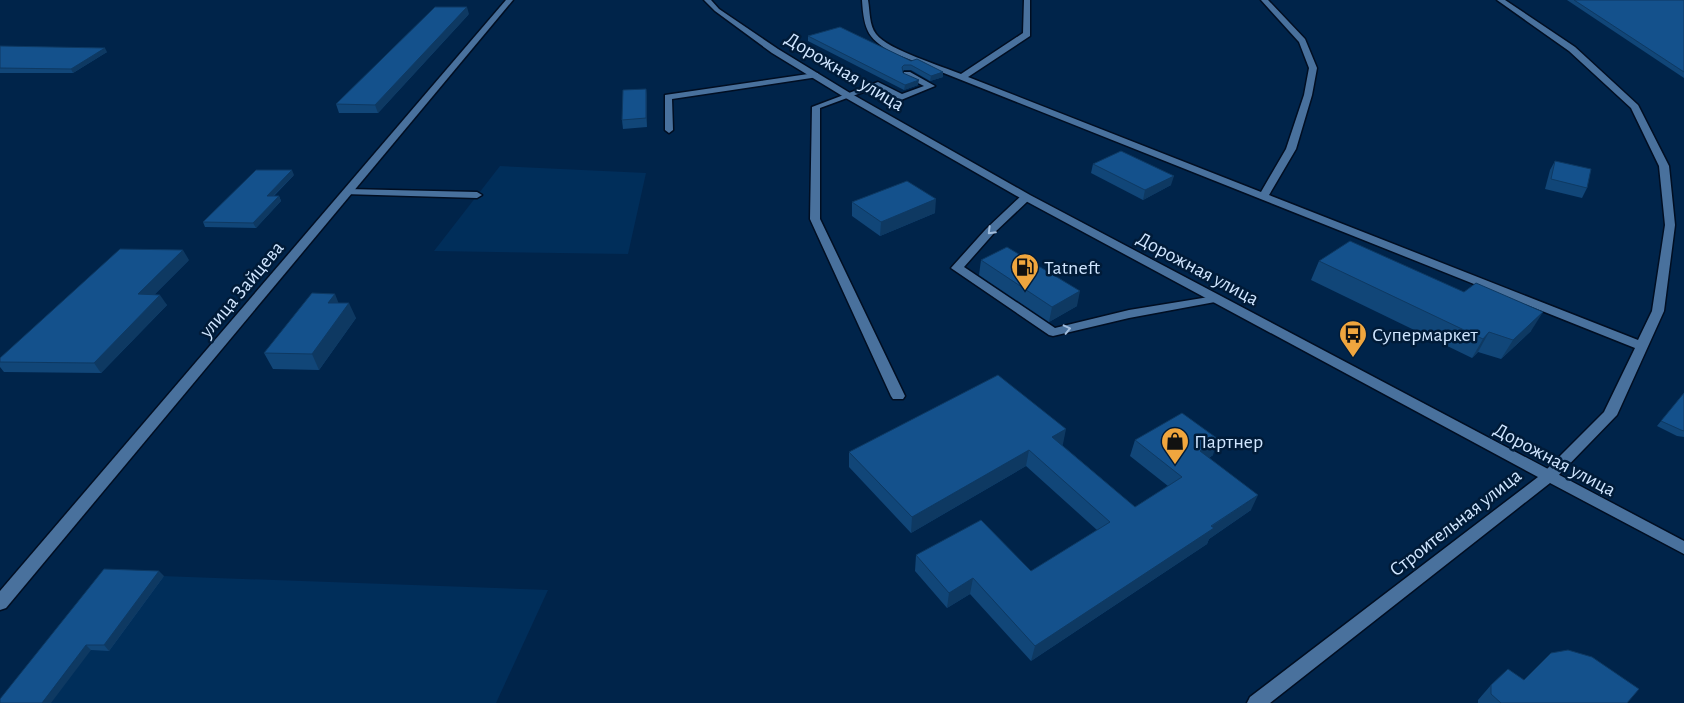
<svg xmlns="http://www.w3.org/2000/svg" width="1684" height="703" font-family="'Alegreya Sans',sans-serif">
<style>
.built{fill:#002e5a}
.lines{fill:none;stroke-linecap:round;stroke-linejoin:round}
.service-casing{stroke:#000e22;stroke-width:3}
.minor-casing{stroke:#000e22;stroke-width:3}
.tertiary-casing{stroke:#000e22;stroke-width:3}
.service{fill:#49719d;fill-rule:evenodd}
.minor{fill:#49719d;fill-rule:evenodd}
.tertiary{fill:#49719d;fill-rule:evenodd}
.wall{fill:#114678}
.shaded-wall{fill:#0e3962}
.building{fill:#14518c;stroke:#0e3962}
.oneway{stroke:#a1bddd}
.labels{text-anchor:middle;stroke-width:5;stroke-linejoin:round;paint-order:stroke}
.street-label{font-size:20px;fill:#d0e6ff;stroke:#001b38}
.poi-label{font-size:20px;fill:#d0e6ff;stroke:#001b38;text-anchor:start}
</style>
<rect width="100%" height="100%" fill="#00244a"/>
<g class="built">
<path d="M 500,166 L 646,173 L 628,254 L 434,251 Z"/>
<path d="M 108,574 L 548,590 L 496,703 L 7,703 Z"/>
</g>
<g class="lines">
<g class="service-casing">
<g id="service">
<path d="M 904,72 L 910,72 L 935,86 L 901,100 L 877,87 L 820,108 L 820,219 L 905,396 L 903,399 L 893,399 L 891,396 L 810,219 L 812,107 L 878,82 L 902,94 L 924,86 L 904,76 Z"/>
<path d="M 815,73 L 818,73 L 818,77 L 672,99 L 673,130 L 669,133 L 665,130 L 665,95 Z"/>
<path d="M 348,189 L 477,192 L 482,195 L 477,198 L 344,194 L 344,190 Z"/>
<path d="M 1026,194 L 1031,197 L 1030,199 L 994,233 L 964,267 L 1055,328 L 1129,310 L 1215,296 L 1221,299 L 1215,302 L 1129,318 L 1053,336 L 1049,335 L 951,268 L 986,229 L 1022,195 Z"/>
</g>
</g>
<g class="minor-casing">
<g id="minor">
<path d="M 506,0 L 513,0 L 6,608 L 0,610 L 0,591 Z"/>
<path d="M 862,0 L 868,0 C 870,11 869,25 876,34 C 888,50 942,66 961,74 L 1023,33 L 1024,0 L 1030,0 L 1030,36 L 968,77 L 1261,192 L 1286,149 L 1304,95 L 1309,68 L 1299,42 L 1261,0 L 1268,0 L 1305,39 L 1317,68 L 1312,95 L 1296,149 L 1269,195 L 1638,340 L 1652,311 L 1665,225 L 1659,166 L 1631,108 L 1569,51 L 1497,0 L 1505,0 L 1575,47 L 1638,105 L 1669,166 L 1675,225 L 1664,311 L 1617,415 L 1553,481 L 1548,482 L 1543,481 L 1541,477 L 1543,473 L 1604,412 L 1635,348 L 896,54 C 868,40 864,31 862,0 Z"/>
</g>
</g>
<g class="tertiary-casing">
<path id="tertiary" d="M 704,0 L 711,0 L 719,9 L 778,49 L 850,93 L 1030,195 L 1684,541 L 1684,554 L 1550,483 L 1270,703 L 1247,703 L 1250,697 L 1538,477 L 1022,199 L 844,97 L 772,53 L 715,11 Z"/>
</g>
<use href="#service" class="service"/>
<use href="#minor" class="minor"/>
<use href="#tertiary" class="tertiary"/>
</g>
<g class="wall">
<path d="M 1567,0 L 1684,0 L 1684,78 Z"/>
<path d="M 469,14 L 378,113 L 339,113 L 336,104 Z"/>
<path d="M 840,27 L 943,77 L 930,81 L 911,70 L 904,70 L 903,71 L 903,73 L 918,85 L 904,90 L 808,41 L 808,36 Z"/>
<path d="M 0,46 L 107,52 L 73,73 L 0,73 Z"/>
<path d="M 646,89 L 647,97 L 647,127 L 623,129 L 622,120 Z"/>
<path d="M 1555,161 L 1587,188 L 1582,198 L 1545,189 L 1550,170 Z"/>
<path d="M 1093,164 L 1171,185 L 1143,200 L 1091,173 Z"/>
<path d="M 294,175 L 274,196 L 279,196 L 281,201 L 256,228 L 205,227 L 203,222 Z"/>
<path d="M 852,202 L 935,213 L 880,236 L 852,216 Z"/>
<path d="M 189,260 L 154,295 L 167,305 L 101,373 L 4,372 L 0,367 L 0,358 Z"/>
<path d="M 981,260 L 1077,306 L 1049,322 L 979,275 Z"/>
<path d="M 1319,261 L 1531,331 L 1501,359 L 1478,352 L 1472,358 L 1311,280 Z"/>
<path d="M 339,303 L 356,318 L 319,370 L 273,369 L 264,353 Z"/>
<path d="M 1684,393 L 1684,437 L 1677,436 L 1657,426 Z"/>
<path d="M 1135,440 L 1213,455 L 1209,458 L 1251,510 L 1209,539 L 1207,544 L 1031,661 L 970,594 L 947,608 L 915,571 L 916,555 L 1031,571 L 1097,530 L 1026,466 L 911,533 L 849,467 L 849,452 L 1063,444 L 1062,445 L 1135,507 L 1168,486 L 1130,456 Z"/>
<path d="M 164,576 L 109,651 L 91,650 L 0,703 Z"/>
<path d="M 1524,680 L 1627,703 L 1478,703 L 1478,700 L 1491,685 Z"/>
</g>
<g class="shaded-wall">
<path d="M 467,7 L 469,14 L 378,113 L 375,105 Z"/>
<path d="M 105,48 L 107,52 L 73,73 L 71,69 Z"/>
<path d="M 943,72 L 943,77 L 930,81 L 931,76 Z"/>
<path d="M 919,80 L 918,85 L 904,90 L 905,85 Z"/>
<path d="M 646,89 L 647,97 L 647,127 L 646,118 Z"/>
<path d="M 292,170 L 294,175 L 269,200 L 267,196 Z"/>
<path d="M 1174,176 L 1171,185 L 1143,200 L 1145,190 Z"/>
<path d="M 279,196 L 281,201 L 256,228 L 253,223 Z"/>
<path d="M 936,199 L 935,213 L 880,236 L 881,222 Z"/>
<path d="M 183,250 L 189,260 L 144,305 L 138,294 Z"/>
<path d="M 1080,291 L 1077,306 L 1049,322 L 1052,307 Z"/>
<path d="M 335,294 L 341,309 L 328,303 Z"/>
<path d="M 160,295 L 167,305 L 101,373 L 94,363 Z"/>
<path d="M 349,303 L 356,318 L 319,370 L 312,354 Z"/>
<path d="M 1543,312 L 1531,331 L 1501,359 L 1513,340 Z"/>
<path d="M 1489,332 L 1478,352 L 1472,358 L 1483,339 Z"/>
<path d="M 1066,429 L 1063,444 L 1049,452 L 1052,437 Z"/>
<path d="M 1218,439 L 1213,455 L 1194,467 L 1200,451 Z"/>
<path d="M 1029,450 L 1026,466 L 911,533 L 912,517 Z"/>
<path d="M 1258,495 L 1251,510 L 1209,539 L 1207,544 L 1031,661 L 1035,646 Z"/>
<path d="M 159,571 L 164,576 L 109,651 L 104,645 Z"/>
<path d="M 973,578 L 970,594 L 947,608 L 949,593 Z"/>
<path d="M 86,645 L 91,650 L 51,703 L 42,703 Z"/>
</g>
<g class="building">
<path d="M 1574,0 L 1684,0 L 1684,72 Z"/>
<path d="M 435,7 L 467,7 L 375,105 L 336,104 Z"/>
<path d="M 840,27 L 911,61 L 917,59 L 943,72 L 931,76 L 911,65 L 904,65 L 902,67 L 903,73 L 919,80 L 905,85 L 808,36 Z"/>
<path d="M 0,46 L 105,48 L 71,69 L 0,68 Z"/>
<path d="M 646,89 L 646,118 L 622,120 L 623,90 Z"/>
<path d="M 1121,151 L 1174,176 L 1145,190 L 1093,164 Z"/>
<path d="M 1555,161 L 1591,169 L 1587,188 L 1551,179 Z"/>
<path d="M 256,170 L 292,170 L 267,196 L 279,196 L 253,223 L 203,222 Z"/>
<path d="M 907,181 L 936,199 L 881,222 L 852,202 Z"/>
<path d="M 1350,241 L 1464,292 L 1476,283 L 1543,312 L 1513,340 L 1489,332 L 1483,339 L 1319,261 Z"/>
<path d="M 1007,247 L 1080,291 L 1052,307 L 981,260 Z"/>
<path d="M 120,249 L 183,250 L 138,294 L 160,295 L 94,363 L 0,362 L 0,358 Z"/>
<path d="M 312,293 L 335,294 L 328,303 L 349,303 L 312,354 L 264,353 Z"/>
<path d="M 998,375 L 1066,429 L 1052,437 L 1135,507 L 1182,477 L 1135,440 L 1182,413 L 1218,439 L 1200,451 L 1258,495 L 1211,526 L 1214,528 L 1035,646 L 973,578 L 949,593 L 916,555 L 981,520 L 1031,571 L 1110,522 L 1029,450 L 912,517 L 849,452 Z"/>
<path d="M 1684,393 L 1684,431 L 1681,430 L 1661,421 Z"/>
<path d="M 104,569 L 159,571 L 104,645 L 86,645 L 42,703 L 0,703 L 0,699 Z"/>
<path d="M 1568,650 L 1592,657 L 1639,689 L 1627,703 L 1501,703 L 1491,694 L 1491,685 L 1508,669 L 1524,680 L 1551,653 Z"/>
</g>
<defs><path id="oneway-chevron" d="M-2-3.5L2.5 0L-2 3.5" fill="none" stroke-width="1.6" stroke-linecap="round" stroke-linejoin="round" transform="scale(1.25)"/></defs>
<g class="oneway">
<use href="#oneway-chevron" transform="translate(991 231) rotate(135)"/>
<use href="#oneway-chevron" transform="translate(1067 329) rotate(-13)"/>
</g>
<defs>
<g id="fuel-pin" transform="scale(1.4375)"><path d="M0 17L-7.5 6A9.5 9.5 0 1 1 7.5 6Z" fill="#f0a63e" stroke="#001b38"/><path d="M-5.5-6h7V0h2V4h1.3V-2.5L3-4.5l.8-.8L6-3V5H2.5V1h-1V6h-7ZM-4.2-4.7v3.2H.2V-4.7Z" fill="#111"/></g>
<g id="bus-pin" transform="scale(1.4375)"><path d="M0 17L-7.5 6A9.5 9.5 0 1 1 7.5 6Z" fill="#f0a63e" stroke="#001b38"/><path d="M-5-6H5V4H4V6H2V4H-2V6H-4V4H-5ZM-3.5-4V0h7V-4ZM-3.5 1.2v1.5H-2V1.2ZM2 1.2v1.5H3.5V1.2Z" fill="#111"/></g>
<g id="shop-pin" transform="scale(1.4375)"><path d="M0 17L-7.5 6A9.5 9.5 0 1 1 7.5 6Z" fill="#f0a63e" stroke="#001b38"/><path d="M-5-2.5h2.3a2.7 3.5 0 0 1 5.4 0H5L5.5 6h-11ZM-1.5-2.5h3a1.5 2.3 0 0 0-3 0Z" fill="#111"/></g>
</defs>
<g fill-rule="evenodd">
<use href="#fuel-pin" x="1025" y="267"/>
<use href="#bus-pin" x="1353" y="334"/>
<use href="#shop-pin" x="1175" y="441"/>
</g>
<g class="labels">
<g class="street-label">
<text transform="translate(845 71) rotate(31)" y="7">Дорожная улица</text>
<text transform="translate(1198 268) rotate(28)" y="7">Дорожная улица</text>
<text transform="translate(241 289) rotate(-50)" y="7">улица Зайцева</text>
<text transform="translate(1555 459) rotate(28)" y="7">Дорожная улица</text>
<text transform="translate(1455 522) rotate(-38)" y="7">Строительная улица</text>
</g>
<g class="poi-label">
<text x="1044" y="274">Tatneft</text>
<text x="1372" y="341">Супермаркет</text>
<text x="1194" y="448">Партнер</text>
</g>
</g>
</svg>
